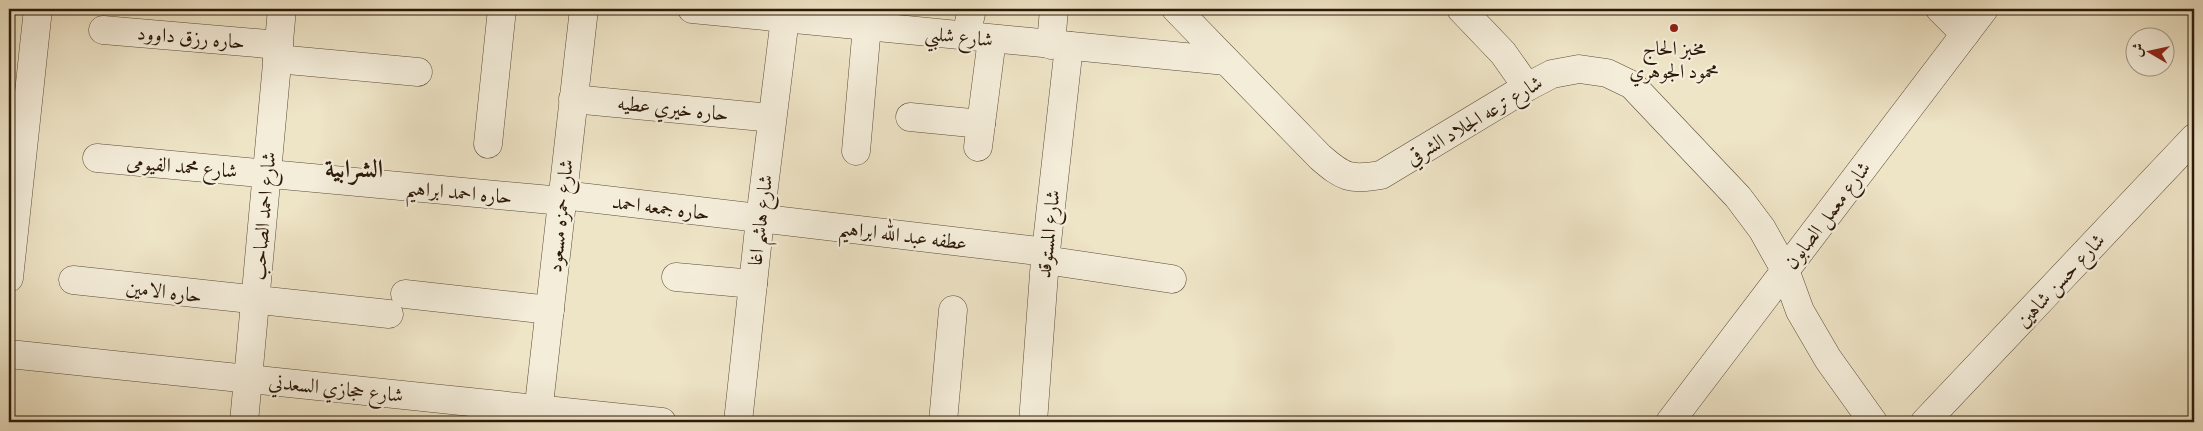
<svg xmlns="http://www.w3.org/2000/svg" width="2203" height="431" font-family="'EB Garamond',Amiri,serif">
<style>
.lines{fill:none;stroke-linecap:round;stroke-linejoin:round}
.street-casing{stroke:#5c4b38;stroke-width:29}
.street{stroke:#f4edda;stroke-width:28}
.poi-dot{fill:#8f2418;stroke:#f4edda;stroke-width:2}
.labels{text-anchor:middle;stroke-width:4.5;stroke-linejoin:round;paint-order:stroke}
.street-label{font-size:20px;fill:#2b1809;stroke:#f4edda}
.poi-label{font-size:20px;fill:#2b1809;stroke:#f4edda}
.district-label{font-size:25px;font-weight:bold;fill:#2b1809;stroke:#f4edda}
</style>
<rect width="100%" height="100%" fill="#eee4c6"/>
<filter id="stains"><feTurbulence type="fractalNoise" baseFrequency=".004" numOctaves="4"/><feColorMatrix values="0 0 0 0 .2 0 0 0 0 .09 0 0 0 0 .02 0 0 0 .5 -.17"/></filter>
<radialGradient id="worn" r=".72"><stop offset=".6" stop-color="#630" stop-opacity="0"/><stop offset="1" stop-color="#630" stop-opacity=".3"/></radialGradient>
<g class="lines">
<g class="street-casing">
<g id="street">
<path d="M 692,9 L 1226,61"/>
<path d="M 1176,9 L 1320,157 C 1344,178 1350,180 1381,175 L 1527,87 L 1552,74 L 1579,69 L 1607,73 L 1632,85 L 1738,197 L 1762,229 L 1785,270 L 1800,311 L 1828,359 L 1873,422"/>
<path d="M 1461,9 L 1503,53 L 1527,87"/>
<path d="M 1940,9 L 1965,34"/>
<path d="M 103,30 L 279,45"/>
<path d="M 966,36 L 972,9"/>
<path d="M 1051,45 L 1054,9"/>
<path d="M 277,59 L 418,72"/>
<path d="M 573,99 L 772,118"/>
<path d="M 910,117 L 981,124"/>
<path d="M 488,144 L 502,9"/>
<path d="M 978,147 L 992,39"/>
<path d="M 856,151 L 867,26"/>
<path d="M 97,158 L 562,201"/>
<path d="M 563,195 L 1046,252"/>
<path d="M 1045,260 L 1172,279"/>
<path d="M 676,277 L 753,284"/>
<path d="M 9,278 L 38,9"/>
<path d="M 73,280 L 389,314"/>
<path d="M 405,294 L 550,310"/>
<path d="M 9,354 L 662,422"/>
<path d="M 244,422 L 282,9"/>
<path d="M 537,422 L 584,9"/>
<path d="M 738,422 L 760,219 L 785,18"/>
<path d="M 943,422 L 953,310"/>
<path d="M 1033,422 L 1045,260 L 1069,46"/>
<path d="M 1670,422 L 1984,9"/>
<path d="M 1925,422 L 2194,138"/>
</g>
</g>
<use href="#street" class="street"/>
</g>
<circle class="poi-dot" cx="1674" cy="28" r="5"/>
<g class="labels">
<g class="street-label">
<text transform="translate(959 36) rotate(6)" y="7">شارع شلبي</text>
<text transform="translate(191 37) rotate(5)" y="7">حاره رزق داوود</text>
<text transform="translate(673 108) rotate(6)" y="7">حاره خيري عطيه</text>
<text transform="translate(1474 120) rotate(-31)" y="7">شارع ترعه الجلاد الشرقي</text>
<text transform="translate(182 166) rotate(5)" y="7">شارع محمد الفيومى</text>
<text transform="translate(459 192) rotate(5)" y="7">حاره احمد ابراهيم</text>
<text transform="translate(661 207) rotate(7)" y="7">حاره جمعه احمد</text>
<text transform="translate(1827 215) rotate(-53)" y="7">شارع معمل الصابون</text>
<text transform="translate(263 216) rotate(-85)" y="7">شارع احمد الصاحب</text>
<text transform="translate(560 216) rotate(-84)" y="7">شارع حمزه مسعود</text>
<text transform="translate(760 220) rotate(-83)" y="7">شارع هاشم اغا</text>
<text transform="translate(1048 234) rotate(-84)" y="7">شارع المستوقد</text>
<text transform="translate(903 235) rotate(7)" y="7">عطفه عبد الله ابراهيم</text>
<text transform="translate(2060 280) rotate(-47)" y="7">شارع حسن شاهين</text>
<text transform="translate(164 291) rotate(7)" y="7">حاره الامين</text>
<text transform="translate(336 388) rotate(6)" y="7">شارع حجازي السعدني</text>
</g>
<g class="poi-label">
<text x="1674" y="55">مخبز الحاج<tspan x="1674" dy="23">محمود الجوهري</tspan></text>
</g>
<g class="district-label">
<text x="354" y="177">الشرابية</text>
</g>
</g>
<rect width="2203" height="431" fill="none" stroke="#eee4c6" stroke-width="30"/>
<rect x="10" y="10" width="2183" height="411" fill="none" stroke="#2b1809" stroke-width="2.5"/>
<rect x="15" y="15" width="2173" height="401" fill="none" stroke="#2b1809"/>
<g transform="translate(2150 52) rotate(279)"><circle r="24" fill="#f4edda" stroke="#a49886"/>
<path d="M0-4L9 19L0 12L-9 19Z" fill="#8f2418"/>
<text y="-8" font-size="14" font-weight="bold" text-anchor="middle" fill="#2b1809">ش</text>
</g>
<rect width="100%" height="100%" filter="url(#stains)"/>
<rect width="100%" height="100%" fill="url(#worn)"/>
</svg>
